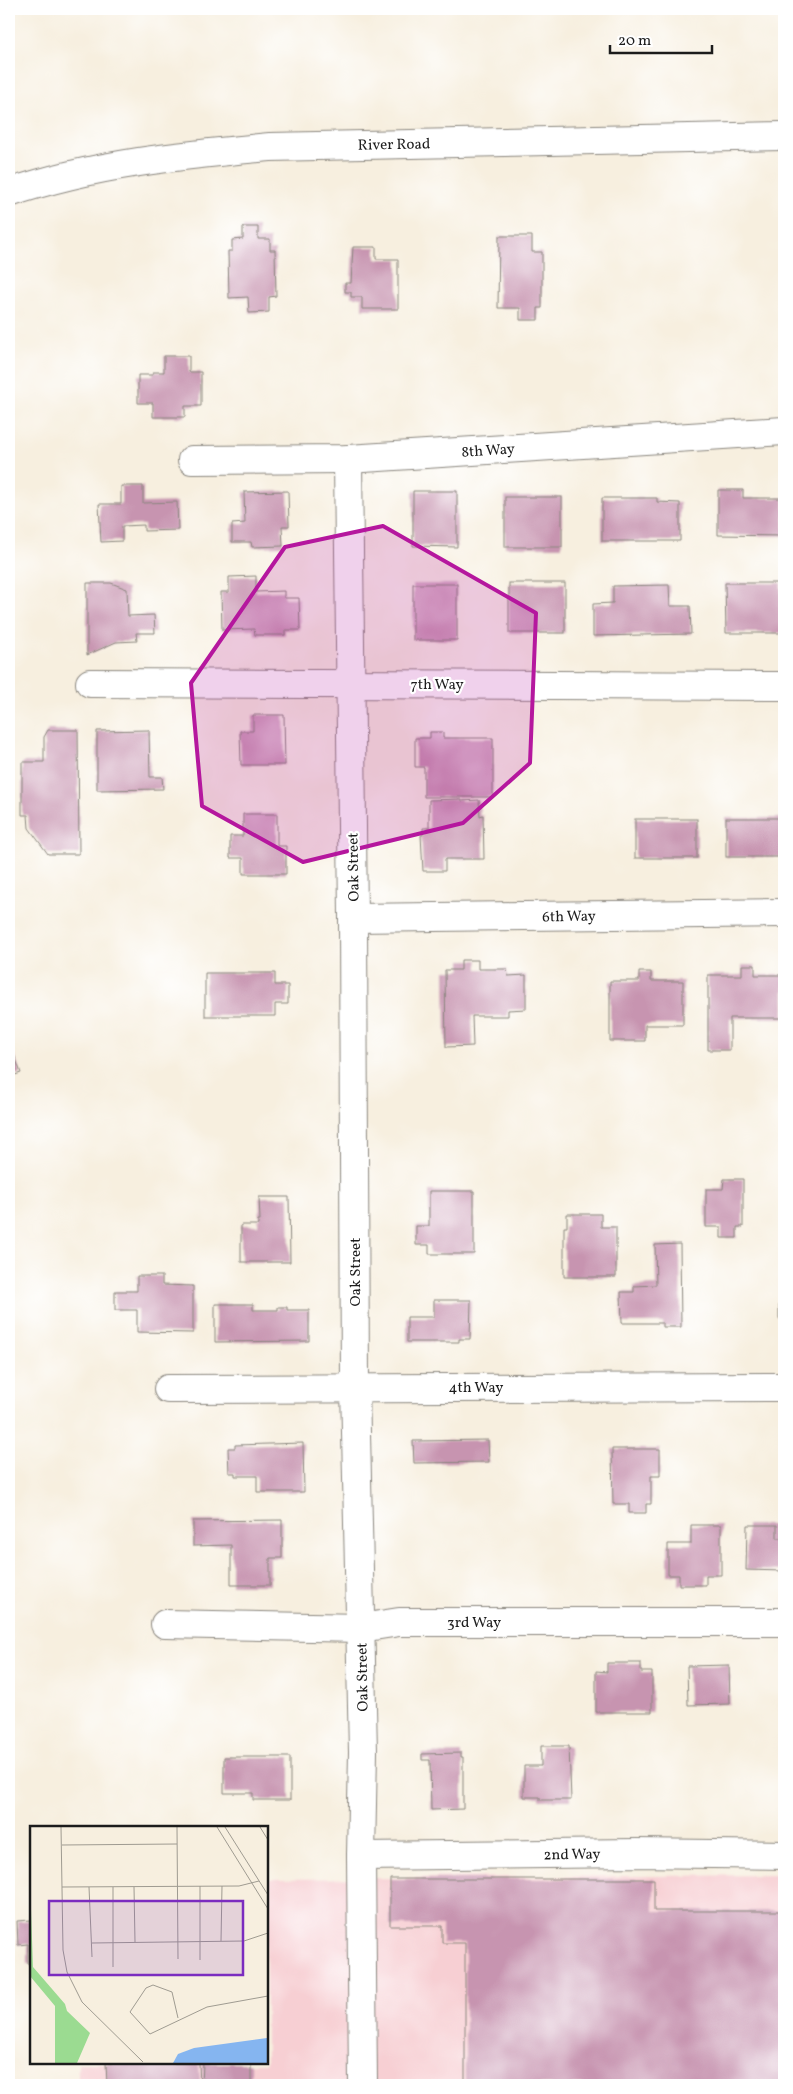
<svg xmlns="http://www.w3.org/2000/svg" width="793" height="2094" font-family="Vollkorn,serif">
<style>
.built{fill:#f7cfd3}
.building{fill:#c794b0}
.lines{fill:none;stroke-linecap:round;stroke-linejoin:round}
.minor-casing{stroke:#8a867e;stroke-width:30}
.minor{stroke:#fff;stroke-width:28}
.marked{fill:#b5179e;fill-opacity:0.2;stroke:#b5179e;stroke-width:4;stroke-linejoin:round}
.labels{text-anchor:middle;stroke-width:4.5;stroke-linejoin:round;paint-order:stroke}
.street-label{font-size:15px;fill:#1c1c1c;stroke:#fff}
.inset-road{fill:none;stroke:#9f9b91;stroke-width:1}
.view{fill:#7b2cbf;fill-opacity:0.15;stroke:#7b2cbf;stroke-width:2.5}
.inset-edge{fill:none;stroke:#1c1c1c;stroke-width:2.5}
</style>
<rect width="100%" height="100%" fill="#fff"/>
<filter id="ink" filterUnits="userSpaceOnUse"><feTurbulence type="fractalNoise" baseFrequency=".02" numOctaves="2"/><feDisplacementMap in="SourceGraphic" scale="10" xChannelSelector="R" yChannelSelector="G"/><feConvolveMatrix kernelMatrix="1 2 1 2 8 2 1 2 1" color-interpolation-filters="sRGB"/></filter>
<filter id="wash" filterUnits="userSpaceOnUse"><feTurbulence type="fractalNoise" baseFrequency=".0096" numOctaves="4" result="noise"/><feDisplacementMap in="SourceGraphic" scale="20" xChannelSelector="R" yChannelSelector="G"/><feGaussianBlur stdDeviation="1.12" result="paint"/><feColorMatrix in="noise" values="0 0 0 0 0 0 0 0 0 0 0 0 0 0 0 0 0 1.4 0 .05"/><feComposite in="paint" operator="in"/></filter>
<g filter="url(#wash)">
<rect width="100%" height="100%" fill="#f7efdf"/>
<path class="built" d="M 784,1875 L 784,2085 L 78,2085 L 78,2063 L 266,2063 L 266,1879 Z"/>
<g id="blocks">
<g class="building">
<path d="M 243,227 L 258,227 L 258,239 L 270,239 L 270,250 L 275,250 L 276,296 L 269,297 L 269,312 L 249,313 L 248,297 L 229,298 L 228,251 L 232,251 L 232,240 L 243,239 Z"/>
<path d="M 499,236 L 532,236 L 532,252 L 542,252 L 542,308 L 538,308 L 538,320 L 520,320 L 520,308 L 498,308 Z"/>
<path d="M 353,247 L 376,247 L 376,259 L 398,259 L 398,309 L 362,309 L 362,297 L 351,297 L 351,292 L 345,292 L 345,283 L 351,283 Z"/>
<path d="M 164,356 L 189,356 L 189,372 L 201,372 L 201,406 L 185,406 L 185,417 L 153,417 L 153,403 L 138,403 L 138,375 L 153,375 L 153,372 L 164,372 Z"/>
<path d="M 121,486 L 143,486 L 143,503 L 177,502 L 178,530 L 144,531 L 144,525 L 122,526 L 122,541 L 101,542 L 99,504 L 121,504 Z"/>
<path d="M 718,490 L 743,490 L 743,498 L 784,498 L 784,536 L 718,535 Z"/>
<path d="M 288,491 L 289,526 L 282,526 L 283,546 L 252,547 L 251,542 L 232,542 L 232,524 L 245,523 L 244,492 Z"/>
<path d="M 413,491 L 457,491 L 457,547 L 413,546 Z"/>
<rect x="505" y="497" width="57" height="50"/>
<path d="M 602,498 L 657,498 L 657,502 L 680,503 L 680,541 L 602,541 Z"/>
<path d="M 256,576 L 256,592 L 284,591 L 284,598 L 299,598 L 300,630 L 285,630 L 285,635 L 255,635 L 254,629 L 222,630 L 221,592 L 229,592 L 229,577 Z"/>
<path d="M 87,583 L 111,583 L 127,589 L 128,616 L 154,615 L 155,633 L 136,633 L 137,641 L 116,642 L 87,655 Z"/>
<rect x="509" y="583" width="56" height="50"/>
<path d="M 725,583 L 781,583 L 782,633 L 726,633 Z"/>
<rect x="413" y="584" width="44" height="56"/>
<path d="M 669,585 L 670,606 L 690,606 L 691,634 L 593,636 L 593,604 L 613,603 L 613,586 Z"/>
<path d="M 253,715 L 284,715 L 285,765 L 241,765 L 240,731 L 253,731 Z"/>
<path d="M 48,730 L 78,730 L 79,854 L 48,854 L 29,828 L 28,815 L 22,815 L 22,762 L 44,762 L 44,737 Z"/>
<path d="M 149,730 L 150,777 L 162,777 L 163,789 L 97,790 L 97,731 Z"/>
<path d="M 430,732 L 443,732 L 443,738 L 493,738 L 493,797 L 424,797 L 424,767 L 415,767 L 415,738 L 430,738 Z"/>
<path d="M 461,799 L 461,801 L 479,800 L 480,816 L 483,815 L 484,859 L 445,859 L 445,871 L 423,871 L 421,835 L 423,835 L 423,828 L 429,828 L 429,800 Z"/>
<path d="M 243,814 L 277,814 L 277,846 L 286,846 L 286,874 L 243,874 L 243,858 L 230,858 L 230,836 L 243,836 Z"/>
<rect x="726" y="818" width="58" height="39"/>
<rect x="635" y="819" width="62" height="39"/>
<path d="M 461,960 L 478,960 L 478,969 L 507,969 L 508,976 L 526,975 L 526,1009 L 508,1010 L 508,1016 L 472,1016 L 473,1046 L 446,1047 L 445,970 L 461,970 Z"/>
<path d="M 742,965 L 755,965 L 755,975 L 784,975 L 784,1018 L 730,1018 L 730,1050 L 708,1050 L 708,975 L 742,975 Z"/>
<path d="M 639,972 L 651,972 L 651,981 L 683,981 L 683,1025 L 645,1025 L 645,1041 L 610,1041 L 610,981 L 639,981 Z"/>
<path d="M 205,973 L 275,973 L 275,985 L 288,985 L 288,1004 L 275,1004 L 275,1016 L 205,1016 Z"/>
<path d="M 9,1041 L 21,1073 L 9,1077 Z"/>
<path d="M 724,1179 L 743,1179 L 743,1227 L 737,1227 L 737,1238 L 721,1238 L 721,1227 L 706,1227 L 706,1189 L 723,1189 Z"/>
<path d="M 429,1191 L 474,1191 L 474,1254 L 429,1254 L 429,1245 L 416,1245 L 416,1226 L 429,1226 Z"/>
<path d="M 259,1197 L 289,1197 L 290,1262 L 241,1262 L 241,1225 L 258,1225 L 258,1220 L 260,1220 Z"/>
<path d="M 567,1214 L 601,1214 L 601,1227 L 616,1227 L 616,1277 L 564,1277 L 564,1227 L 567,1227 Z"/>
<path d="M 680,1244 L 681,1327 L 663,1327 L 663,1323 L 622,1323 L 621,1292 L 634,1292 L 634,1286 L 656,1285 L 655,1245 Z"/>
<path d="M 137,1276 L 162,1276 L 162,1285 L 193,1286 L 193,1333 L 137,1332 L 137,1310 L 115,1310 L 115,1291 L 137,1291 Z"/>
<rect x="779" y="1279" width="5" height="40"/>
<path d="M 434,1300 L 471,1300 L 470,1339 L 459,1339 L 459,1342 L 407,1342 L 407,1317 L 434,1317 Z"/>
<path d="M 215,1304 L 253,1304 L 253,1310 L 278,1310 L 278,1307 L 287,1307 L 287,1310 L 309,1310 L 309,1341 L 215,1342 Z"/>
<path d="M 488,1440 L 489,1462 L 414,1463 L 413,1441 Z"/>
<path d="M 303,1443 L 304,1492 L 257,1492 L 257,1476 L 235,1476 L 235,1473 L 229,1473 L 228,1448 L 235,1448 L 235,1445 Z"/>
<path d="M 612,1449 L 660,1449 L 660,1476 L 651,1476 L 651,1504 L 646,1504 L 646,1513 L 629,1513 L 629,1504 L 613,1504 Z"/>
<path d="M 282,1520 L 282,1558 L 270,1558 L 270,1585 L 231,1585 L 231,1545 L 193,1546 L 193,1521 Z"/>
<path d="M 691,1525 L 721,1525 L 721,1575 L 706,1575 L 706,1585 L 679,1585 L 679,1575 L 668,1575 L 668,1544 L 691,1544 Z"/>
<path d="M 747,1525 L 777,1525 L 777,1538 L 784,1538 L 784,1571 L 746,1570 Z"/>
<path d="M 607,1663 L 641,1663 L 641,1672 L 652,1672 L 652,1712 L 596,1712 L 596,1671 L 607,1672 Z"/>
<path d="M 729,1665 L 730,1704 L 688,1705 L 687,1666 Z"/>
<path d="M 541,1746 L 569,1746 L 571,1800 L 540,1800 L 540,1797 L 524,1797 L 524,1766 L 541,1766 Z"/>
<path d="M 461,1753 L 461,1757 L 463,1757 L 463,1809 L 431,1810 L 430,1760 L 422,1760 L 422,1754 Z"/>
<path d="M 224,1757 L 290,1757 L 290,1800 L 253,1800 L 253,1793 L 224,1793 Z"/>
<path d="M 390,1879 L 654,1879 L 654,1911 L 784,1911 L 784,2085 L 465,2085 L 465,1943 L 442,1943 L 442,1926 L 390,1926 Z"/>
<path d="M 31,1920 L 31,1964 L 28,1964 L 28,1944 L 18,1945 L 17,1921 Z"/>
<path d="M 106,2063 L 199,2063 L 200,2085 L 107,2085 Z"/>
<path d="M 203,2063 L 251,2063 L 251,2085 L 202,2085 Z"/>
</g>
</g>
</g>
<g filter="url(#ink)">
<use href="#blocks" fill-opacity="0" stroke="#8a867e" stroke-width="1"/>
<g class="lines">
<g class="minor-casing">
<g id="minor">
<path d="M 9,193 C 92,164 183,155 270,147 L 784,136"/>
<path d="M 348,459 L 353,918 L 355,1387 L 363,1752 L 361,1856 L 363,2085"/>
<path d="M 192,460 L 348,459 L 784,431"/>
<path d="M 90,683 L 784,686"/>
<path d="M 353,918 L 784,913"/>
<path d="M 168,1389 L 784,1387"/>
<path d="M 165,1624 L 361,1628 L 399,1622 L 784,1622"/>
<path d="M 361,1856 L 637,1853 L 784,1855"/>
</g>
</g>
<use href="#minor" class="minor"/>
</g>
</g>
<path class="marked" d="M 383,526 L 536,613 L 530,763 L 463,823 L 303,862 L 202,806 L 191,683 L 285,547 Z"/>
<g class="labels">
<g class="street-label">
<text transform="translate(394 144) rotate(-1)" y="5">River Road</text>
<text transform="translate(488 450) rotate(-4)" y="5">8th Way</text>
<text x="437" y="689">7th Way</text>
<text transform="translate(353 867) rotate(-91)" y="5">Oak Street</text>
<text transform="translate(569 916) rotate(-1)" y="5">6th Way</text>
<text transform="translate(355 1272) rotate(-90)" y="5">Oak Street</text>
<text x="476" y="1392">4th Way</text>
<text x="474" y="1627">3rd Way</text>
<text transform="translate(362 1677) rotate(-91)" y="5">Oak Street</text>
<text transform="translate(572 1854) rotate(-1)" y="5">2nd Way</text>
</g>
</g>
<g transform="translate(30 1826)">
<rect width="238" height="238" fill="#f7efdf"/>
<path d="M 0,55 L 3,141 L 35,178 L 37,185 L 60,207 L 47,237 L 25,237 L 25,180 L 0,150 Z" fill="#9bdb91"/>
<path d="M 237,212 L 237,237 L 143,237 L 148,228 L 164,222 Z" fill="#85b5f0"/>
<path class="inset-road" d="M 31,1 L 33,124 L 37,146 L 52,176 L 113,236M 147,1 L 148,133M 187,1 L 238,83M 195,1 L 238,69M 230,1 L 238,14M 32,19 L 147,18M 170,60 L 170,134M 32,61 L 209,60 L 229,55M 59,61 L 62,131M 104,61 L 105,116M 191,115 L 192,60M 62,117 L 214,115 L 238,107M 83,141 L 83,61M 148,192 L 142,166 L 123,159 L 116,162 L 100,186 L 120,208 L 177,181 L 238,170"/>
<path class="view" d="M 19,75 L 213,75 L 213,149 L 19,149 Z"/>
<rect width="238" height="238" class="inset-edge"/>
</g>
<rect width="793" height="2094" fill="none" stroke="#fff" stroke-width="30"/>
<path d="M610 45v8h102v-8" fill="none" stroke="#1c1c1c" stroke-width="2.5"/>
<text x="618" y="45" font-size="15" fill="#1c1c1c" stroke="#ffffff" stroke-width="4" paint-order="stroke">20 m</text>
</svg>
